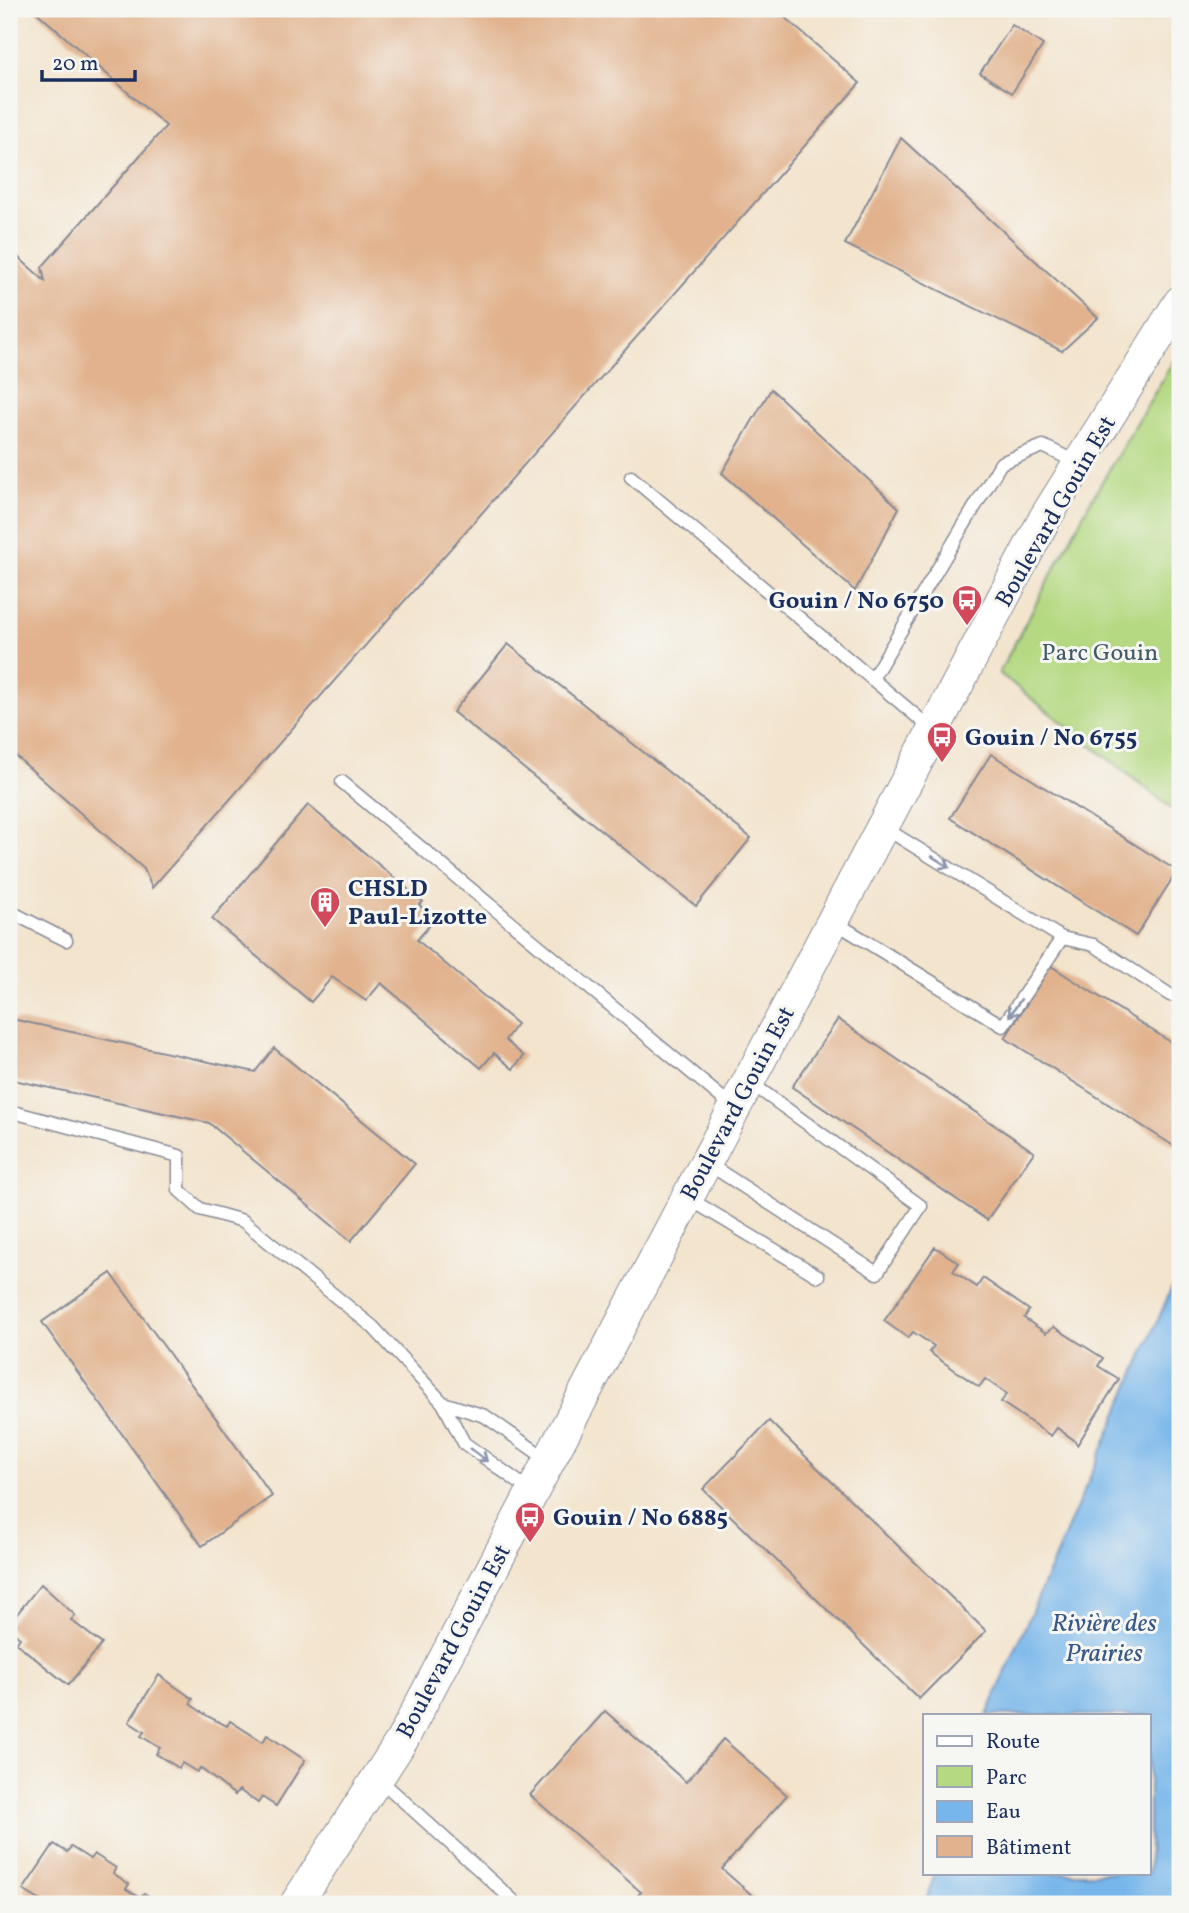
<svg xmlns="http://www.w3.org/2000/svg" width="1189" height="1913" font-family="Vollkorn,serif">
<style>
.green{fill:#b5d982;stroke:#688470;stroke-width:2}
.water{fill:#77b6ea;stroke:#4972a4;stroke-width:2}
.building{fill:#e1b28d}
.lines{fill:none;stroke-linecap:round;stroke-linejoin:round}
.service-casing{stroke:#878a96;stroke-width:15}
.tertiary-casing{stroke:#878a96;stroke-width:34}
.service{stroke:#fff;stroke-width:12}
.tertiary{stroke:#fff;stroke-width:32}
.oneway{stroke:#8d97ae}
.labels{text-anchor:middle;stroke-width:6;stroke-linejoin:round;paint-order:stroke}
.street-label{font-size:24px;fill:#1b2f5e;stroke:#f6f6f2}
.poi-label{font-size:24px;font-weight:bold;fill:#1b2f5e;stroke:#f6f6f2;text-anchor:start}
.park-label{font-size:24px;fill:#425a67;stroke:#f6f6f2}
.water-label{font-size:26px;font-style:italic;fill:#375888;stroke:#f6f6f2}
</style>
<rect width="100%" height="100%" fill="#f6f6f2"/>
<filter id="ink" filterUnits="userSpaceOnUse"><feTurbulence type="fractalNoise" baseFrequency=".0143" numOctaves="2"/><feDisplacementMap in="SourceGraphic" scale="14" xChannelSelector="R" yChannelSelector="G"/><feConvolveMatrix kernelMatrix="1 2 1 2 8 2 1 2 1" color-interpolation-filters="sRGB"/></filter>
<filter id="wash" filterUnits="userSpaceOnUse"><feTurbulence type="fractalNoise" baseFrequency=".00686" numOctaves="4" result="noise"/><feDisplacementMap in="SourceGraphic" scale="28" xChannelSelector="R" yChannelSelector="G"/><feGaussianBlur stdDeviation="1.57" result="paint"/><feColorMatrix in="noise" values="0 0 0 0 0 0 0 0 0 0 0 0 0 0 0 0 0 1.4 0 .05"/><feComposite in="paint" operator="in"/></filter>
<g filter="url(#wash)">
<rect width="100%" height="100%" fill="#f3e4cd"/>
<path class="green" d="M 1180,350 L 1180,815 L 999,673 L 1090,502 Z"/>
<path class="water" d="M 1180,1269 L 1180,1904 L 925,1904 L 935,1873 L 1149,1873 L 1149,1715 L 987,1715 Z"/>
<g id="blocks">
<g class="building">
<path d="M 33,9 L 775,9 L 860,83 L 152,888 L 144,869 L 9,750 L 9,249 L 45,281 L 42,267 L 166,126 Z"/>
<path d="M 1012,25 L 1043,45 L 1012,93 L 980,73 Z"/>
<path d="M 901,138 L 1098,318 L 1062,351 L 845,244 Z"/>
<path d="M 771,389 L 899,508 L 855,591 L 722,473 Z"/>
<path d="M 1180,632 L 1180,655 L 1172,636 Z"/>
<path d="M 508,644 L 751,838 L 696,906 L 453,712 Z"/>
<path d="M 991,754 L 1177,871 L 1136,936 L 950,818 Z"/>
<path d="M 308,805 L 423,902 L 419,905 L 435,919 L 417,940 L 517,1024 L 505,1040 L 524,1056 L 513,1069 L 494,1053 L 481,1068 L 381,983 L 366,1001 L 332,977 L 311,1002 L 212,919 Z"/>
<path d="M 1051,966 L 1180,1048 L 1180,1150 L 1005,1038 Z"/>
<path d="M 12,1019 L 255,1072 L 274,1048 L 415,1164 L 351,1241 L 209,1123 L 9,1079 Z"/>
<path d="M 838,1019 L 1034,1152 L 987,1220 L 792,1087 Z"/>
<path d="M 935,1247 L 959,1263 L 953,1271 L 977,1287 L 983,1278 L 1029,1310 L 1024,1318 L 1046,1333 L 1054,1327 L 1103,1358 L 1098,1366 L 1119,1379 L 1077,1445 L 1074,1440 L 1057,1428 L 1051,1436 L 1001,1402 L 1007,1394 L 985,1379 L 979,1387 L 929,1352 L 934,1346 L 913,1332 L 908,1338 L 884,1321 Z"/>
<path d="M 111,1273 L 272,1496 L 202,1546 L 42,1322 Z"/>
<path d="M 769,1421 L 986,1631 L 919,1699 L 703,1489 Z"/>
<path d="M 41,1584 L 75,1615 L 71,1620 L 102,1644 L 68,1685 L 16,1643 L 20,1638 L 9,1628 L 9,1624 Z"/>
<path d="M 159,1675 L 193,1699 L 190,1704 L 209,1717 L 227,1726 L 230,1721 L 263,1742 L 267,1735 L 305,1760 L 276,1806 L 262,1797 L 258,1803 L 239,1790 L 235,1795 L 200,1768 L 197,1772 L 182,1763 L 179,1768 L 156,1754 L 160,1748 L 141,1736 L 144,1732 L 129,1722 Z"/>
<path d="M 605,1711 L 686,1782 L 723,1739 L 787,1795 L 722,1869 L 762,1904 L 631,1904 L 641,1892 L 530,1795 Z"/>
<path d="M 54,1844 L 67,1852 L 71,1847 L 90,1859 L 94,1854 L 116,1868 L 113,1873 L 129,1884 L 126,1889 L 140,1898 L 144,1893 L 161,1904 L 46,1904 L 23,1890 Z"/>
</g>
</g>
</g>
<g filter="url(#ink)">
<use href="#blocks" fill-opacity="0" stroke="#878a96" stroke-width="2"/>
<g class="lines">
<g class="service-casing">
<g id="service">
<path d="M 631,477 L 933,730"/>
<path d="M 872,679 L 1001,463 L 1043,446 L 1078,463"/>
<path d="M 342,782 L 734,1108"/>
<path d="M 9,911 L 66,940"/>
<path d="M 833,921 L 1003,1026 L 1062,938 L 883,827"/>
<path d="M 1062,938 L 1094,945 L 1170,995"/>
<path d="M 9,1111 L 179,1156 L 179,1190 L 200,1209 L 243,1221 L 373,1327 L 443,1403 L 464,1443 L 531,1491"/>
<path d="M 707,1163 L 877,1273 L 921,1206 L 748,1081"/>
<path d="M 688,1198 L 818,1276"/>
<path d="M 443,1403 L 485,1416 L 548,1460"/>
<path d="M 378,1778 L 517,1904"/>
</g>
</g>
<g class="tertiary-casing">
<path id="tertiary" d="M 296,1904 L 402,1740 L 1045,518 L 1180,302"/>
</g>
<use href="#service" class="service"/>
<use href="#tertiary" class="tertiary"/>
</g>
<defs><path id="oneway-shaft" d="M-6 0H5M1.5-3L5.5 0L1.5 3" fill="none" stroke-width="1.6" stroke-linecap="round" stroke-linejoin="round" transform="scale(1.75)"/></defs>
<g class="oneway">
<use href="#oneway-shaft" transform="translate(941 862) rotate(32)"/>
<use href="#oneway-shaft" transform="translate(1015 1008) rotate(124)"/>
<use href="#oneway-shaft" transform="translate(479 1455) rotate(37)"/>
</g>
</g>
<defs>
<g id="bus-pin" transform="scale(1.575)"><path d="M0 17L-7.5 6A9.5 9.5 0 1 1 7.5 6Z" fill="#d1495b" stroke="#f6f6f2"/><path d="M-5-6H5V4H4V6H2V4H-2V6H-4V4H-5ZM-3.5-4V0h7V-4ZM-3.5 1.2v1.5H-2V1.2ZM2 1.2v1.5H3.5V1.2Z" fill="#fff"/></g>
<g id="building-pin" transform="scale(1.575)"><path d="M0 17L-7.5 6A9.5 9.5 0 1 1 7.5 6Z" fill="#d1495b" stroke="#f6f6f2"/><path d="M-4-6H4V6H1V3H-1V6H-4ZM-2.5-4.3h1.7v1.8h-1.7ZM.8-4.3h1.7v1.8H.8ZM-2.5-1h1.7V.8h-1.7ZM.8-1h1.7V.8H.8Z" fill="#fff"/></g>
</defs>
<g fill-rule="evenodd">
<use href="#bus-pin" x="967" y="600"/>
<use href="#bus-pin" x="942" y="737"/>
<use href="#building-pin" x="325" y="902"/>
<use href="#bus-pin" x="530" y="1517"/>
</g>
<g class="labels">
<g class="street-label">
<text transform="translate(1055 511) rotate(-60)" y="8">Boulevard Gouin Est</text>
<text transform="translate(737 1103) rotate(-62)" y="8">Boulevard Gouin Est</text>
<text transform="translate(453 1641) rotate(-62)" y="8">Boulevard Gouin Est</text>
</g>
<g class="poi-label">
<text x="944" y="608" text-anchor="end">Gouin / No 6750</text>
<text x="965" y="745">Gouin / No 6755</text>
<text x="348" y="896">CHSLD<tspan x="348" dy="28">Paul-Lizotte</tspan></text>
<text x="553" y="1525">Gouin / No 6885</text>
</g>
<g class="park-label">
<text x="1100" y="660">Parc Gouin</text>
</g>
<g class="water-label">
<text x="1104" y="1631">Rivière des<tspan x="1104" dy="30">Prairies</tspan></text>
</g>
</g>
<rect width="1189" height="1913" fill="none" stroke="#f6f6f2" stroke-width="35"/>
<rect x="923" y="1714" width="228" height="161" fill="#f6f6f2" stroke="#9ea6b7" stroke-width="2"/>
<rect x="937" y="1736" width="35" height="10" fill="#ffffff" stroke="#9ea6b7" stroke-width="2"/>
<text x="986" y="1748" font-size="21" fill="#1b2f5e">Route</text>
<rect x="937" y="1766" width="35" height="21" fill="#b5d982" stroke="#9ea6b7" stroke-width="2"/>
<text x="986" y="1784" font-size="21" fill="#1b2f5e">Parc</text>
<rect x="937" y="1801" width="35" height="21" fill="#77b6ea" stroke="#9ea6b7" stroke-width="2"/>
<text x="986" y="1818" font-size="21" fill="#1b2f5e">Eau</text>
<rect x="937" y="1836" width="35" height="21" fill="#e1b28d" stroke="#9ea6b7" stroke-width="2"/>
<text x="986" y="1854" font-size="21" fill="#1b2f5e">Bâtiment</text>
<path d="M42 70v10h93v-10" fill="none" stroke="#1b2f5e" stroke-width="3.5"/>
<text x="52" y="70" font-size="21" fill="#1b2f5e" stroke="#f6f6f2" stroke-width="5" paint-order="stroke">20 m</text>
</svg>
